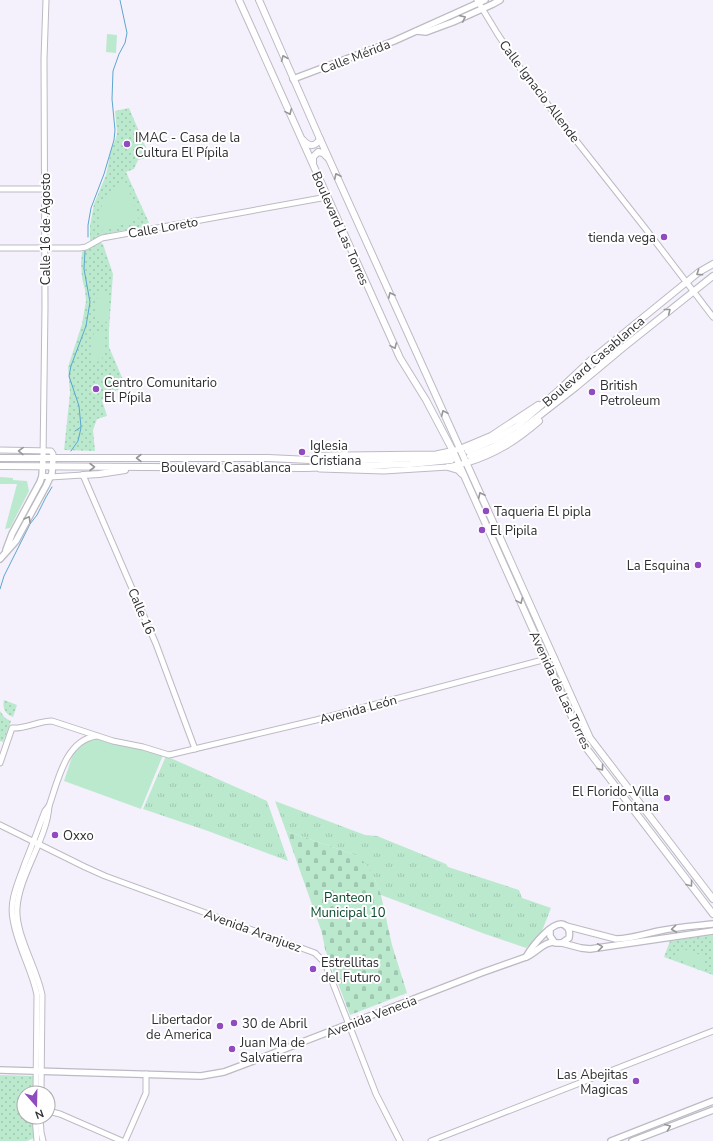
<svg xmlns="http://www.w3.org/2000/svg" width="713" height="1141" font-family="'Nunito Sans',sans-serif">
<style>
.grass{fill:url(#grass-tufts)}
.cemetery{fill:url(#cemetery-stones)}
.park{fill:url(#park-dots)}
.garden{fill:#bae9ce}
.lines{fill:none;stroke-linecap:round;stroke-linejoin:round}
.stream{stroke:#5ca6ce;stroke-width:1}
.tertiary-casing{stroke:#bdbac4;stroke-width:7}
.secondary-casing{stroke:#bdbac4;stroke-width:8}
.primary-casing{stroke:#bdbac4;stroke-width:8}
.tertiary{stroke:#fff;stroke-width:5}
.secondary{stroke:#fff;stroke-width:5.5}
.primary{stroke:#fff;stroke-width:6}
.oneway{stroke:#979698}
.poi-dot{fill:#8f4bbf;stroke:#fff;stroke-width:1.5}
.labels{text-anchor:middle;stroke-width:4;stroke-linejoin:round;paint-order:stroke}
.street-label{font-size:13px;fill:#2f2e32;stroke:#fff}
.poi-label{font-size:13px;fill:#2f2e32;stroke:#fff;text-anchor:start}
.park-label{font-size:13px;fill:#0a472d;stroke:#fff}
</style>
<defs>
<pattern id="grass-tufts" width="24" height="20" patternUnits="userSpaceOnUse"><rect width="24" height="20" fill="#bae9ce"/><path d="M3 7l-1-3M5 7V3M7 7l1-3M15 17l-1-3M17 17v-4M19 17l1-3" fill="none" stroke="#a0c8b1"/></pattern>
<pattern id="cemetery-stones" width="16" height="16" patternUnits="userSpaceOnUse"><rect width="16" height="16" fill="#bae9ce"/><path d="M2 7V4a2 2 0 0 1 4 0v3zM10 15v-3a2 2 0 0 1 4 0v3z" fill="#a0c8b1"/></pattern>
<pattern id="park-dots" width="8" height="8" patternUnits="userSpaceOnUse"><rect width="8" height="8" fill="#bae9ce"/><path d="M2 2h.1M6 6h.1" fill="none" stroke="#a0c8b1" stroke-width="1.8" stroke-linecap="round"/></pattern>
</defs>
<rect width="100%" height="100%" fill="#f5f1fc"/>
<g class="grass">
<path d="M 166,756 L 267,801 L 288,861 L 208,831 L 143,809 Z"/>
<path d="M 275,801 L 365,835 L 377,836 L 446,864 L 448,867 L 519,890 L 522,898 L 551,908 L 540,936 L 526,948 L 485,934 L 381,895 L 374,877 L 356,855 L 286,831 Z"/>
</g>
<path class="cemetery" d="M 286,831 L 356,855 L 368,866 L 374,877 L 381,895 L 392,945 L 407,993 L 350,1015 L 325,949 L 322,933 Z"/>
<g class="park">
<path d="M 129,108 L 150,157 L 138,160 L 134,169 L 126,172 L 150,225 L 101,235 L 90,241 L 90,226 L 94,204 L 106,175 L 111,150 L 116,138 L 117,132 L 115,111 Z"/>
<path d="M 99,242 L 103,244 L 113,274 L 109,329 L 109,347 L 124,382 L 122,387 L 102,400 L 107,416 L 97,419 L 93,430 L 95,451 L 64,450 L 70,393 L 68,367 L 82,324 L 86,301 L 85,290 L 82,278 L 81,263 L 82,252 Z"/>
<path d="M 4,700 L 17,705 L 13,717 C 5,714 2,708 4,700 Z"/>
<path d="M 0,711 L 5,718 L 11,721 L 3,742 L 0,741 Z"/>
<path d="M 713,935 L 713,975 L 664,957 L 670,941 Z"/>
<path d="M 0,1075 L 34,1076 L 34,1093 L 24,1093 L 24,1117 L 33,1117 L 34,1138 L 27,1141 L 0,1141 Z"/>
</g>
<g class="garden">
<path d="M 107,34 L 117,35 L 116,53 L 106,52 Z"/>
<path d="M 125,181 L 139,217 L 137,220 L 101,231 C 97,206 104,193 125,181 Z"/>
<path d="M 98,292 L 109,293 L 107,322 L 95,321 Z"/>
<path d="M 94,331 L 105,333 L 102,362 L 91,361 Z"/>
<path d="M 0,477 L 13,478 L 13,480 L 27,481 L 29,491 L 10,528 L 5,529 L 17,484 L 0,484 Z"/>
<path d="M 95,738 L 121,744 L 135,746 L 163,755 L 141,809 L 64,781 L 73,754 L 85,741 Z"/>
<path d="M 680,948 L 706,957 L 703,968 L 676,958 Z"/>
</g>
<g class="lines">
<g class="stream">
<path d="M 88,237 L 88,225 L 91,208 L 104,174 L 114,140 L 115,130 L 112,99 L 113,71 L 119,54 L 125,43 L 127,33 L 120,0"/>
<path d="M 75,431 L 81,427 L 79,406 L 69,376 L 71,366 L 86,326 L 90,302 L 84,269 L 85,251"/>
<path d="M 71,451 L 78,441 L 81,428"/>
<path d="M 0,589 L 4,576 L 30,524 L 37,515 L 46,497 L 52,487"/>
</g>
<g class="tertiary-casing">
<g id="tertiary">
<path d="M 477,0 L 497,33 L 526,77 L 645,228 L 713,317"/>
<path d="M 0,189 L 45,189"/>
<path d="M 0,248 L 80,248 L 86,247 L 102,238 L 327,197"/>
<path d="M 0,450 L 51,451 L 53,454 L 53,458"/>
<path d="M 346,455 L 436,454 L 460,449"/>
<path d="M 43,458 L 45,307 L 44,59 L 46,0"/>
<path d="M 320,469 L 384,471 L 448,467 L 466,463"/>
<path d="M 42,476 L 50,477 L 83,475 L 156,644 L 195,749"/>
<path d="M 0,763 L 12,728 C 26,729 38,721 52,721 L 113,741 L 143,747 L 169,755 L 316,720 L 554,657"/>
<path d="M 0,825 L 85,867 L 105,876 L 315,953 L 325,963 L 376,1094 L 400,1141"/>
<path d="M 36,1093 L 37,995 C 32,969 17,946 13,919 C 9,900 19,881 25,863 C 32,846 38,829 45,811 L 49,806"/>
<path d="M 41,1093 L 42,995 C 37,968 15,934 17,908 C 19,875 47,839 49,806 C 58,781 65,741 96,736"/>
<path d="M 48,1111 L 60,1114 L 122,1141"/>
<path d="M 35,1117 L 37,1141"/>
<path d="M 40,1117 L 41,1132 L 43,1141"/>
<path d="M 125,1141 L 146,1093 L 146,1074"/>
<path d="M 431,1141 L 713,1031"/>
</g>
</g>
<g class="secondary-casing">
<g id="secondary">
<path d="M 417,31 L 426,32 L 453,22 L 493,4 L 500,0"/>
<path d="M 293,79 L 394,41 L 485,0"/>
<path d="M 6,550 L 12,534 L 40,482 L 42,476 L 43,458"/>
<path d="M 0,559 L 16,541 L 46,486 L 52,473 L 53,458"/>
<path d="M 566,926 L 616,939 C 631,939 644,934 659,931 C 677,927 695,926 713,924"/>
<path d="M 562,943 L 581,948 L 590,949 L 713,931"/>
<path d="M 526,957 C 531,948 555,916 566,926 C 570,929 570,933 569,938 L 562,943 L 555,943 L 550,936 L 550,929"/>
<path d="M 0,1070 L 201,1076 L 224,1072 L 248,1063 L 481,973 L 526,957 C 536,953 542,943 553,942"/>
<path d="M 611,1141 L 713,1101"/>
<path d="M 632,1141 L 713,1110"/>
</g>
</g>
<g class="primary-casing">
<g id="primary">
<path d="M 239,0 L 400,358 L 426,400 L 454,453 L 583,742 L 587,749 L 713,914"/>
<path d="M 259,0 L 320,139 L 484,502 L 590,738 L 713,899"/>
<path d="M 303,140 C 309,147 315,147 320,139"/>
<path d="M 313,163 L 313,157 L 318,152 L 323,153 L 328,158"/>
<path d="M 460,449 L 491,436 L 538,405"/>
<path d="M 468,451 L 494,440 L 516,427 L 559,390 L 592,359 L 699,272 L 713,264"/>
<path d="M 316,456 L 346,455"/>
<path d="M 470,456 L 493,447 L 517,433 L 576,387 L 624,347 L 713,276"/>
<path d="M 0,458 L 268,458 L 331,461 L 391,459 L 438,457 L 450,456"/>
<path d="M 466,463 C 495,454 516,441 539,421"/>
<path d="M 0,466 L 307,468 L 410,464 L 451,460"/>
<path d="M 448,467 L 458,470 L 462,474"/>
<path d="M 83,475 L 99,474 L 125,470"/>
</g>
</g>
<use href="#tertiary" class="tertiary"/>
<use href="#secondary" class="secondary"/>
<use href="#primary" class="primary"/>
</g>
<defs><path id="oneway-chevron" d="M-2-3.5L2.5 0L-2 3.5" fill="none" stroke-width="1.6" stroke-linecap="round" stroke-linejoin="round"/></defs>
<g class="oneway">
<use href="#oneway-chevron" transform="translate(463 18) rotate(-24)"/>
<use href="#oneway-chevron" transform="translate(284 58) rotate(-113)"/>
<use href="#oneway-chevron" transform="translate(289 112) rotate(66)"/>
<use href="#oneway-chevron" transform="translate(337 176) rotate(-115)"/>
<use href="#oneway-chevron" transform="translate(699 273) rotate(146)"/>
<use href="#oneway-chevron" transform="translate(391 295) rotate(-115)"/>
<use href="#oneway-chevron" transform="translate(668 311) rotate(-38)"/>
<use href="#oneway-chevron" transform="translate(394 346) rotate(66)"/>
<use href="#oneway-chevron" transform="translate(444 413) rotate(-114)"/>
<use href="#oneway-chevron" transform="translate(21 451) rotate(-179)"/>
<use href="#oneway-chevron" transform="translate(139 458) rotate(-180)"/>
<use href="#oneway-chevron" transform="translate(92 467)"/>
<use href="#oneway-chevron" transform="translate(481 495) rotate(-115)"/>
<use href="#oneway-chevron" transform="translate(28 519) rotate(-61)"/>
<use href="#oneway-chevron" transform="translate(520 601) rotate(66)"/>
<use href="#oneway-chevron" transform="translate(601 768) rotate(53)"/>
<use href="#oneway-chevron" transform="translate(690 884) rotate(53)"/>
<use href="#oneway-chevron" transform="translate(674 929) rotate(174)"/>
<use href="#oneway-chevron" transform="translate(600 947) rotate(-8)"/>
<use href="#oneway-chevron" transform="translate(668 1127) rotate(-21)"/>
</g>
<g class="poi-dot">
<circle cx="127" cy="144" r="4"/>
<circle cx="664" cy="237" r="4"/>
<circle cx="96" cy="389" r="4"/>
<circle cx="592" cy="392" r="4"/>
<circle cx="302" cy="452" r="4"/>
<circle cx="486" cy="511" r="4"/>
<circle cx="482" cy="530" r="4"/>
<circle cx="698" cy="565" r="4"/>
<circle cx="667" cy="798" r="4"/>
<circle cx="55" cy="835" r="4"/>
<circle cx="313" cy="969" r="4"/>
<circle cx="234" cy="1023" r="4"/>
<circle cx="220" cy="1026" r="4"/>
<circle cx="232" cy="1049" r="4"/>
<circle cx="636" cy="1081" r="4"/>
</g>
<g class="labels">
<g class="street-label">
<text transform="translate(355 56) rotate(-21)" y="5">Calle Mérida</text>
<text transform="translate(540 91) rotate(53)" y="5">Calle Ignacio Allende</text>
<text transform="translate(163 227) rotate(-10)" y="5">Calle Loreto</text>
<text transform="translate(341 228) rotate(66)" y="5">Boulevard Las Torres</text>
<text transform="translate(45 229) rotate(-90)" y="5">Calle 16 de Agosto</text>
<text transform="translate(593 361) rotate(-41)" y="5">Boulevard Casablanca</text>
<text x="226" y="472">Boulevard Casablanca</text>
<text transform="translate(142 611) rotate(67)" y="5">Calle 16</text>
<text transform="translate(561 690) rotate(65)" y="5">Avenida de Las Torres</text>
<text transform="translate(358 709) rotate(-15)" y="5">Avenida León</text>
<text transform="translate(253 930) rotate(20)" y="5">Avenida Aranjuez</text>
<text transform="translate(371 1016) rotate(-21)" y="5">Avenida Venecia</text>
</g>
<g class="poi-label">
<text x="135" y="142">IMAC - Casa de la<tspan x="135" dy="15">Cultura El Pípila</tspan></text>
<text x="656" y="242" text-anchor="end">tienda vega</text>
<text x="104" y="387">Centro Comunitario<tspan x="104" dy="15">El Pípila</tspan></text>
<text x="600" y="390">British<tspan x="600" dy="15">Petroleum</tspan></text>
<text x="310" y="450">Iglesia<tspan x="310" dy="15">Cristiana</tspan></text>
<text x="494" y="516">Taqueria El pipla</text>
<text x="490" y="535">El Pipila</text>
<text x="690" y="570" text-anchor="end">La Esquina</text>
<text x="659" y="796" text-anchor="end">El Florido-Villa<tspan x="659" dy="15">Fontana</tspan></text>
<text x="63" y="840">Oxxo</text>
<text x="321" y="967">Estrellitas<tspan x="321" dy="15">del Futuro</tspan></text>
<text x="212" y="1024" text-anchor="end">Libertador<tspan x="212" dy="15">de America</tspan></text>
<text x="242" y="1028">30 de Abril</text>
<text x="240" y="1047">Juan Ma de<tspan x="240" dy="15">Salvatierra</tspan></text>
<text x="628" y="1079" text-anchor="end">Las Abejitas<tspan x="628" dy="15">Magicas</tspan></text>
</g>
<g class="park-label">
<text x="348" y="902">Panteon<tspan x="348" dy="15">Municipal 10</tspan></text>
</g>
</g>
<g transform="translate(36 1105) rotate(160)"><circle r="19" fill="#ffffff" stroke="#acabad"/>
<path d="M0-3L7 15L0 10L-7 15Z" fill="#8f4bbf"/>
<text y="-6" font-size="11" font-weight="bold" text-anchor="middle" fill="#2f2e32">N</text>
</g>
</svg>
